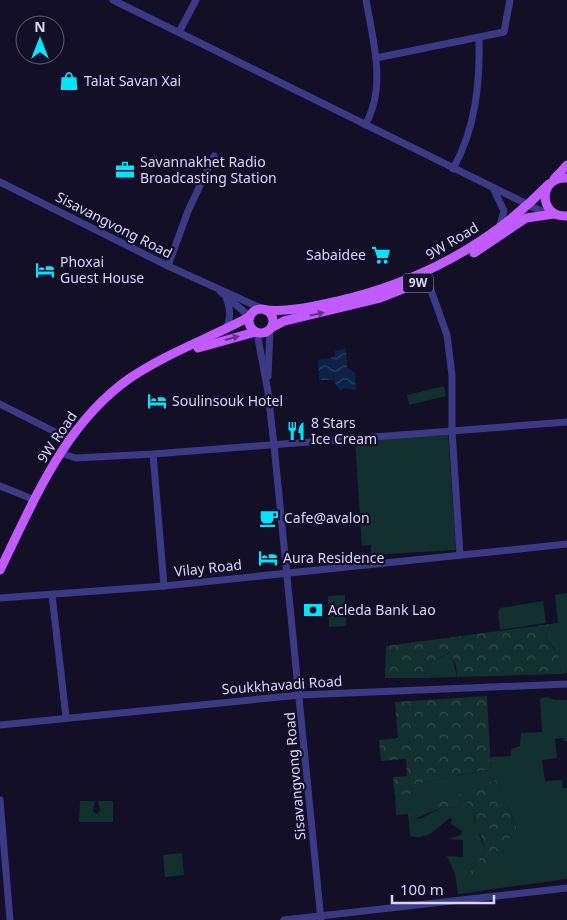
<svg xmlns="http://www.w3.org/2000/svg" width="567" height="920" font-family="'Noto Sans',sans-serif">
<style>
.grass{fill:#12302f;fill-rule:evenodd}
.forest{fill:url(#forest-crowns)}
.water{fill:url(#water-waves)}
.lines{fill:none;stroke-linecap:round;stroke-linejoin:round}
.minor{stroke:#3d3a85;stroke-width:7}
.major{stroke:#c25bff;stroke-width:9}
.oneway{fill:#623188}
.labels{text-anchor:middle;stroke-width:4.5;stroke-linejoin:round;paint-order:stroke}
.shield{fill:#130f26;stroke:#9e99be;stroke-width:1}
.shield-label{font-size:12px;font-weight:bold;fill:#d9d4ff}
.poi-label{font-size:14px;fill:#d9d4ff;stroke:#130f26;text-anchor:start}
.street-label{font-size:14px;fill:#d9d4ff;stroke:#130f26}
</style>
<defs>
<pattern id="forest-crowns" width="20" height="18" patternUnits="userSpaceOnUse" patternTransform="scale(1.25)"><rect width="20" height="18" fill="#12302f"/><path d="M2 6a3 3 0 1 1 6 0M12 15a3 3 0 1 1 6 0" fill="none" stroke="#344d4e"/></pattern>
<pattern id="water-waves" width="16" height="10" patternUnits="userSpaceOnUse" patternTransform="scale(1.25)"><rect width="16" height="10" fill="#0c2248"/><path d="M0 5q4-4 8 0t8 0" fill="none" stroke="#2f4163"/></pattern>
</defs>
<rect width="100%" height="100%" fill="#130f26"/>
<g class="grass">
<path d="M 444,386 L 446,396 L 409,405 L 407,395 Z"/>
<path d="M 448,434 L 456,550 L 371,555 L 371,545 L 362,546 L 355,440 Z"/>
<path d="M 567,593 L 567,673 L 561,674 L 561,669 L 557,663 L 555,649 L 545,637 L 548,631 L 558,623 L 555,595 Z"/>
<path d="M 345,595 L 346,626 L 329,627 L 328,596 Z"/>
<path d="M 543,601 L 546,623 L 500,630 L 498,612 L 500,608 Z"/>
<path d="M 451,652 L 457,677 L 424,678 L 429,663 Z"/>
<path d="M 546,697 L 556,700 L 567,700 L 567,741 L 564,741 L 564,738 L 555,739 L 557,758 L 542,760 L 545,781 L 562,780 L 563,788 L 567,788 L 567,879 L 458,894 L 455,874 L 447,856 L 463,857 L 463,840 L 447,839 L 461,835 L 462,831 L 451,824 L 452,820 L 450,818 C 437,827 429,841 410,836 L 408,814 L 396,815 L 395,796 L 413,794 L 412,785 L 491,769 L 491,757 L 511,756 L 511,749 L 520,746 L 521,733 L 542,732 L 540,699 ZM 496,781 L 517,828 L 460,885 L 476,865 L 485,849 L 474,822 L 475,813 L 466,800 L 460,803 L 459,808 L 442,807 L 422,818 L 415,819 L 409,814 Z"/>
<path d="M 80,801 L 95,801 L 93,811 L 97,814 L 100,810 L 98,801 L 113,801 L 113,822 L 79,822 Z"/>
<path d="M 182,853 L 184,875 L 165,877 L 163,855 Z"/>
</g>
<g class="forest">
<path d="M 558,623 L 554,629 L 548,631 L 545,637 L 558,654 L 561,674 L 457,677 L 456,666 L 450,652 L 429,663 L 424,678 L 385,678 L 386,646 Z"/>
<path d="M 487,696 L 491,769 L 412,785 L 413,794 L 395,796 L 393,777 L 407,776 L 406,759 L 381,761 L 379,740 L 398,738 L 395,702 Z"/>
<path d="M 496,780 L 517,829 L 466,889 L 460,885 L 476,865 L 485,849 L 481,836 L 475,829 L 475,813 L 466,800 L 460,803 L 459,808 L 442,807 L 415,819 L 408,814 Z"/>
</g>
<path class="water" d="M 346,348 L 347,368 L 355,373 L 356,390 L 344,388 L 340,391 L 333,380 L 319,380 L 318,360 L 334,357 L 335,351 Z"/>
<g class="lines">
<g class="minor">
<path d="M 113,0 L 547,214"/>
<path d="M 179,32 L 196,0"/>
<path d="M 376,58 L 504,32 L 510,0"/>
<path d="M 365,125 C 387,88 373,40 366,0"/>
<path d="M 453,169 C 476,127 480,84 479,38"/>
<path d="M 0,182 L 168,266 L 263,309"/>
<path d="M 494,190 L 504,211 L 500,225"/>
<path d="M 168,266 L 188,211 L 214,156"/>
<path d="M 427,279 L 447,335 L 452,375 L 452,431 L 460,555"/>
<path d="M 220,291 L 249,316"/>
<path d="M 225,330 C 232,318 230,309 226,297"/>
<path d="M 257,333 L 268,392 L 274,445 L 321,920"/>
<path d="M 268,376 L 270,329"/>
<path d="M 0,404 L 69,439"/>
<path d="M 60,453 L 76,458 L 153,454 L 567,422"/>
<path d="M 153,454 L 164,586"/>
<path d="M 0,486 L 35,500"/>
<path d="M 52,595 L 66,717"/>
<path d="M 0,598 L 164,586 L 567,544"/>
<path d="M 0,725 L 300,695 L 567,684"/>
<path d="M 0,800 L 10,920"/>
<path d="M 284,920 L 567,888"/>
</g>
<g class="major">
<path d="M 567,178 C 538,176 538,218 567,216"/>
<path d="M 554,179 L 567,165"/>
<path d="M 474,253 L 526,218 L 554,214"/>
<circle cx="261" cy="321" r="12"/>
<path d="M 266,310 C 291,312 314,306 338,301 C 419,282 491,244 549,184"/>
<path d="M 271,328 L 284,321 L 380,298 L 428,279"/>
<path d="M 198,348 L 255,332"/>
<path d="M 0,570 C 34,501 64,424 130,378 C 167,353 210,338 249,317"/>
</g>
</g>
<defs><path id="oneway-solid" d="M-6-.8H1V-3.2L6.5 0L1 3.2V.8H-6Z" transform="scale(1.25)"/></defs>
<g class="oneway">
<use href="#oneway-solid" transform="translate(317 314) rotate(-12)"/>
<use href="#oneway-solid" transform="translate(232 338) rotate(-15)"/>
</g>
<defs>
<g id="shop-bare" transform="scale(1.5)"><path d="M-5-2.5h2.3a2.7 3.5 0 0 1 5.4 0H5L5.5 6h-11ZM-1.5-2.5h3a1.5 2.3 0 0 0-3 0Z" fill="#00e5ff" stroke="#130f26" stroke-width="2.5" paint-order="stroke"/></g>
<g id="office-bare" transform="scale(1.5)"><path d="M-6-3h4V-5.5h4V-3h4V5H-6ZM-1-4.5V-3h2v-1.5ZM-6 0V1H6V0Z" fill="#00e5ff" stroke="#130f26" stroke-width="2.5" paint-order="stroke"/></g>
<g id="supermarket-bare" transform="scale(1.5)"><path d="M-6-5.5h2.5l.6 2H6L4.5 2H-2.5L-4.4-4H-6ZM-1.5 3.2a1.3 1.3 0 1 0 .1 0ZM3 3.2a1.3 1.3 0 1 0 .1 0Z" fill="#00e5ff" stroke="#130f26" stroke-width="2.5" paint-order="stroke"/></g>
<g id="hotel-bare" transform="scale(1.5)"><path d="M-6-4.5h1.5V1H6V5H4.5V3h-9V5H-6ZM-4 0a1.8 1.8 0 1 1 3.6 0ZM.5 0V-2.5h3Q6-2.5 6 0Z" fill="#00e5ff" stroke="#130f26" stroke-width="2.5" paint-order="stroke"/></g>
<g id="restaurant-bare" transform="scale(1.5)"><path d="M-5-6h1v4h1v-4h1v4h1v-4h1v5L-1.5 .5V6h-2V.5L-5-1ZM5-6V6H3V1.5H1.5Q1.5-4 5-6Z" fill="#00e5ff" stroke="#130f26" stroke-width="2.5" paint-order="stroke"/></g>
<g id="cafe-bare" transform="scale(1.5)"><path d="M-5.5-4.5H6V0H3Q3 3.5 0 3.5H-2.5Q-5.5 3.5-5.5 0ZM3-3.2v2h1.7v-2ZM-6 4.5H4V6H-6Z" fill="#00e5ff" stroke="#130f26" stroke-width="2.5" paint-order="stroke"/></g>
<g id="bank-bare" transform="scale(1.5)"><path d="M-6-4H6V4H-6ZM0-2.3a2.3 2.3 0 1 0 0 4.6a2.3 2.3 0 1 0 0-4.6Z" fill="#00e5ff" stroke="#130f26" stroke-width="2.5" paint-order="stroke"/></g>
</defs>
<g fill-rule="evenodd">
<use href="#shop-bare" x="69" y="81"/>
<use href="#office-bare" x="125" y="170"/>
<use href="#supermarket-bare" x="381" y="255"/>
<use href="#hotel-bare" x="45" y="270"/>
<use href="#hotel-bare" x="157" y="401"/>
<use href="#restaurant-bare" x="296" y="431"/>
<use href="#cafe-bare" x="269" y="518"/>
<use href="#hotel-bare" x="268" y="558"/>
<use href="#bank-bare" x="313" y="610"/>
</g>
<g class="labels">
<rect class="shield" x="403" y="273.5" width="30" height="19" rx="4"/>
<g class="shield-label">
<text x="418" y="287">9W</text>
</g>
<g class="poi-label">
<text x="84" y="86">Talat Savan Xai</text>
<text x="140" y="167">Savannakhet Radio<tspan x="140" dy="16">Broadcasting Station</tspan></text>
<text x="366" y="260" text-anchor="end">Sabaidee</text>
<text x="60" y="267">Phoxai<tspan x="60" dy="16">Guest House</tspan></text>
<text x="172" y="406">Soulinsouk Hotel</text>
<text x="311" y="428">8 Stars<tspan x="311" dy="16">Ice Cream</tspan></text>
<text x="284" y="523">Cafe@avalon</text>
<text x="283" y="563">Aura Residence</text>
<text x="328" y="615">Acleda Bank Lao</text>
</g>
<g class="street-label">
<text transform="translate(114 225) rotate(27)" y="5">Sisavangvong Road</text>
<text transform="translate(452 241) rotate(-31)" y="5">9W Road</text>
<text transform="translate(57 437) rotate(-56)" y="5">9W Road</text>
<text transform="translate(208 568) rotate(-6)" y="5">Vilay Road</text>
<text transform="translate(282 685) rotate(-4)" y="5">Soukkhavadi Road</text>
<text transform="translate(295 776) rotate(-95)" y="5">Sisavangvong Road</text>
</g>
</g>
<g transform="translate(40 40)"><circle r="24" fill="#130f26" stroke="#625e7d"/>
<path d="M0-4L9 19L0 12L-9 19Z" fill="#00e5ff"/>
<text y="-8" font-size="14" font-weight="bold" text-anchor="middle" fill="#d9d4ff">N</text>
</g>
<path d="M392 895v8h102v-8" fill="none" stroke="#d9d4ff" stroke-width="2.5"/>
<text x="400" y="895" font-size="15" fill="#d9d4ff" stroke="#130f26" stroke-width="4" paint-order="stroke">100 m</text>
</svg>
